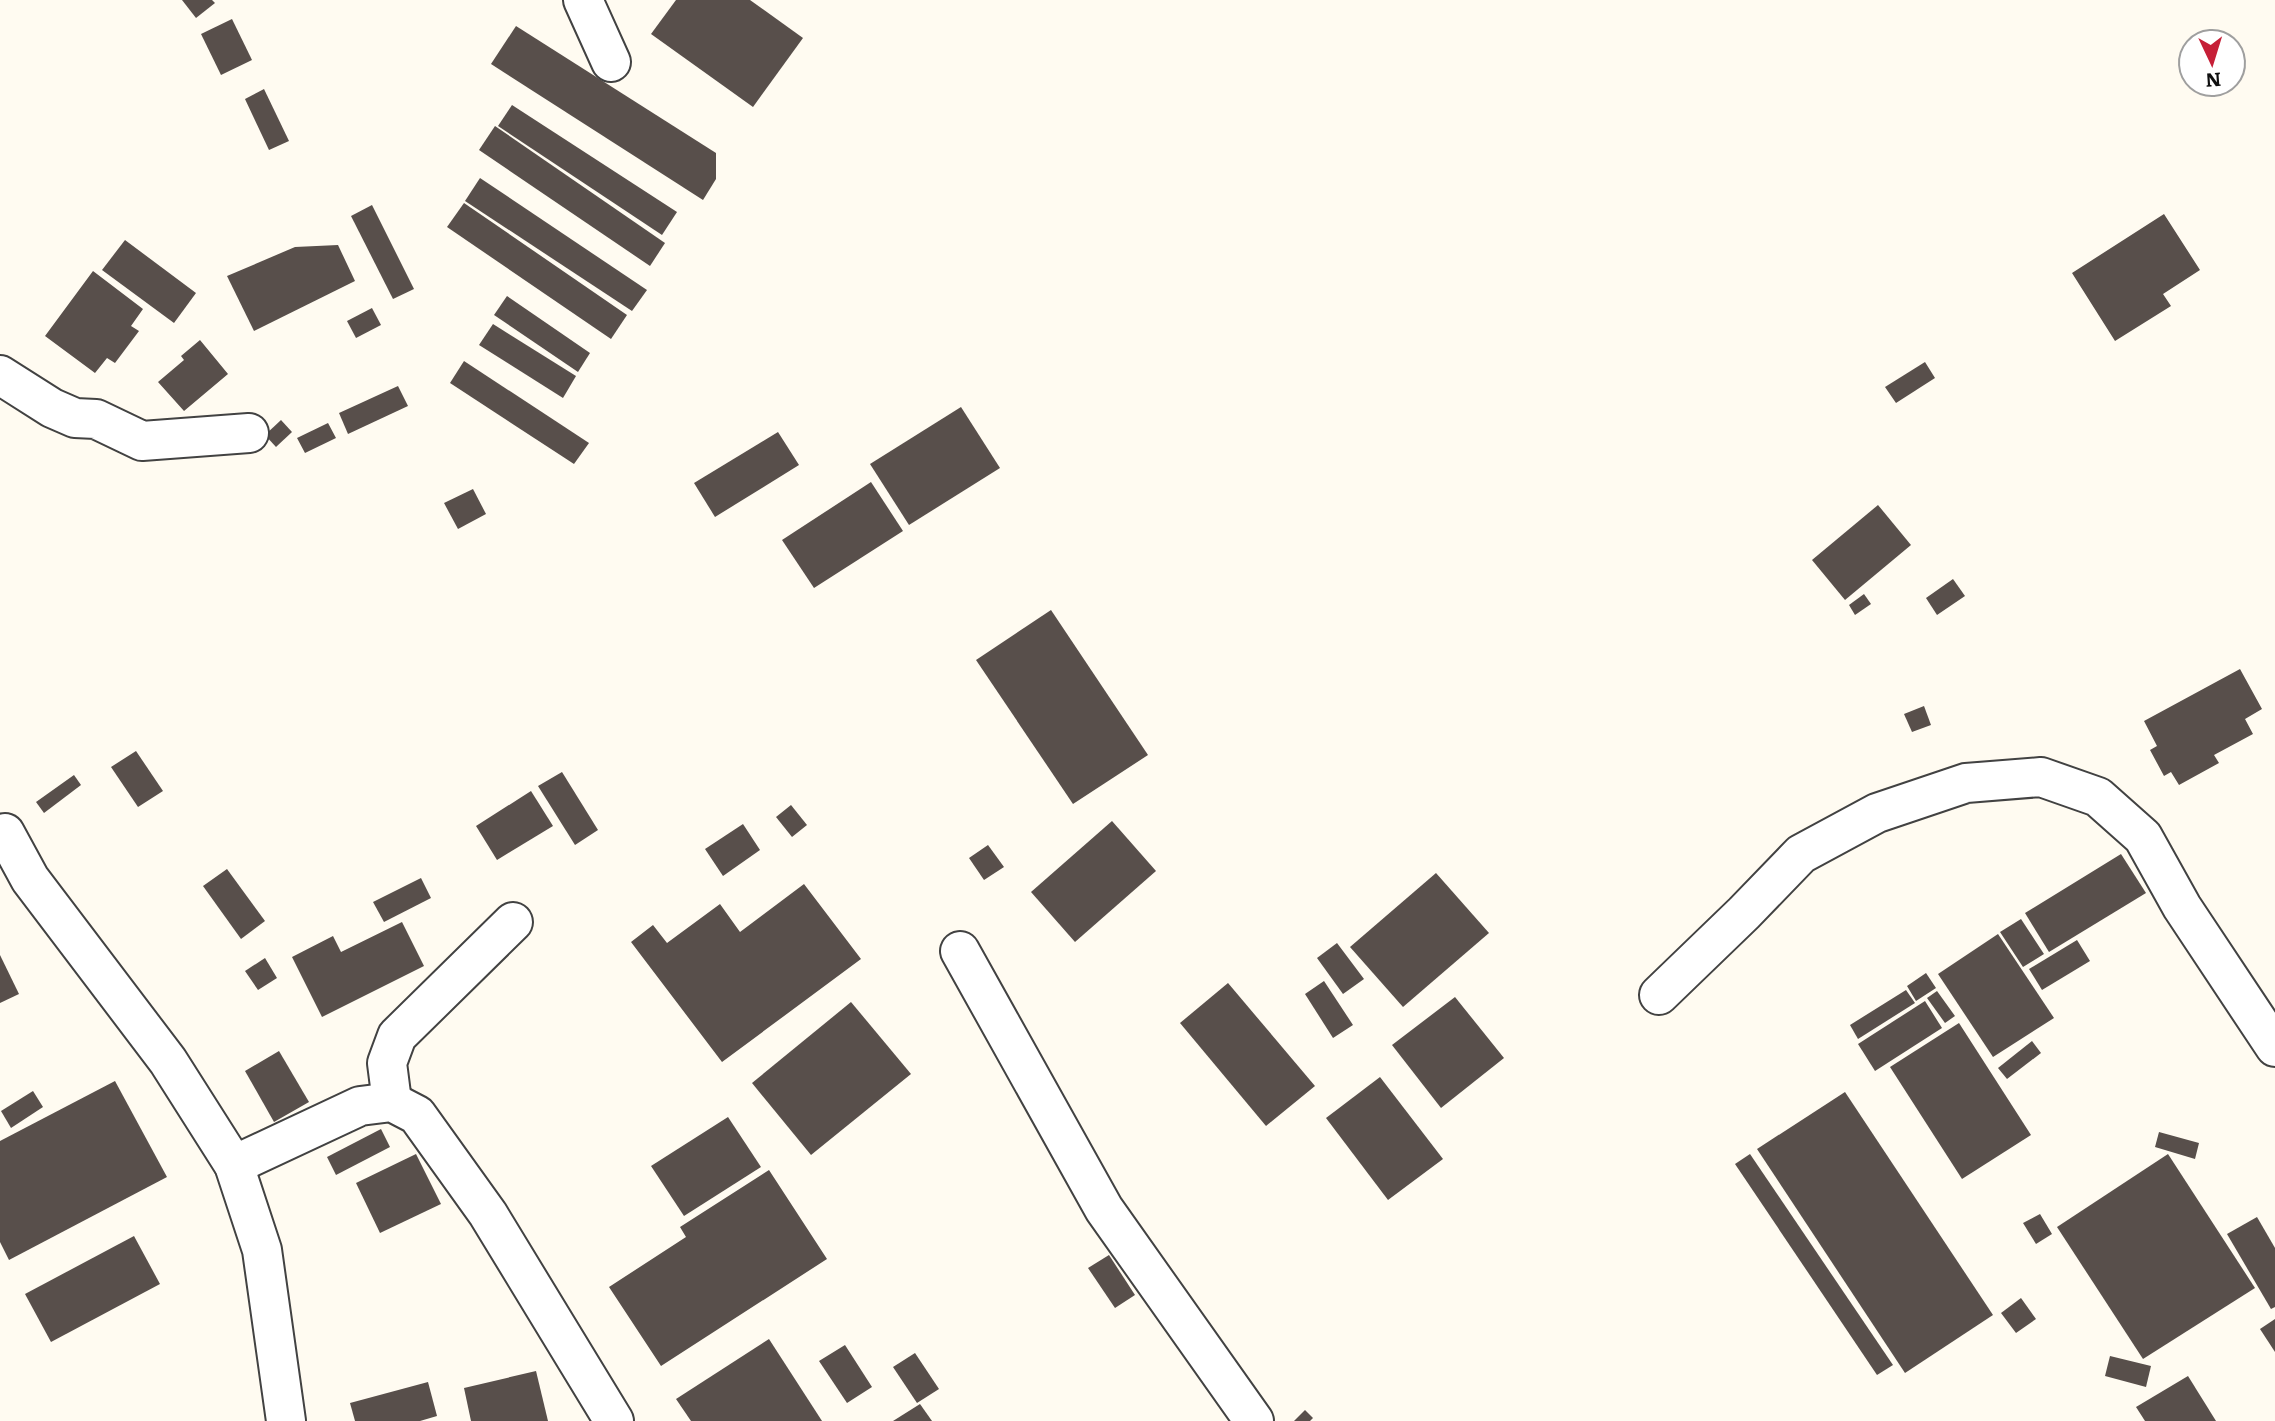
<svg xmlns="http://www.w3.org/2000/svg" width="2275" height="1421" font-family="Literata,serif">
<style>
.building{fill:#584f4b}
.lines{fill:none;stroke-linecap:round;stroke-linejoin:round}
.minor-casing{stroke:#424242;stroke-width:42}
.minor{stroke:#fff;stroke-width:38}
</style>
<rect width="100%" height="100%" fill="#fffbf1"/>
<g class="building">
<path d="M 182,0 L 212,0 L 215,3 L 196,18 Z"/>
<path d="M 676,0 L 750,0 L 803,38 L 753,107 L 651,34 Z"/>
<path d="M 232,19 L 252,60 L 221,75 L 201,34 Z"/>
<path d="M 516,26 L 716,153 L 716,179 L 703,200 L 491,64 Z"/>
<path d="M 264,89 L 289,141 L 269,150 L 245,99 Z"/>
<path d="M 512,105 L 677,212 L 662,235 L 498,126 Z"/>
<path d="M 495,126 L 665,243 L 650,266 L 479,150 Z"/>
<path d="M 480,178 L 647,290 L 632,311 L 465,201 Z"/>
<path d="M 464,203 L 627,315 L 611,339 L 447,227 Z"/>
<path d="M 372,205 L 414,289 L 393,299 L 351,216 Z"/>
<path d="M 2164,214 L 2200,270 L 2163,294 L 2171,306 L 2115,341 L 2072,273 Z"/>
<path d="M 125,240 L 196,293 L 174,323 L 102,270 Z"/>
<path d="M 338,245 L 355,281 L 254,331 L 227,276 L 295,247 Z"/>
<path d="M 93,271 L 143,309 L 131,326 L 139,331 L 115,363 L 107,358 L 95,373 L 45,336 Z"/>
<path d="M 507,296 L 590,353 L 578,372 L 494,315 Z"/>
<path d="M 372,308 L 381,325 L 356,338 L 347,321 Z"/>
<path d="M 493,324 L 576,376 L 563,398 L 479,345 Z"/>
<path d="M 200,340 L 228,374 L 184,411 L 158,382 L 184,360 L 181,356 Z"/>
<path d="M 464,361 L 589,443 L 574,464 L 450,383 Z"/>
<path d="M 1925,362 L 1935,378 L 1896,403 L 1885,387 Z"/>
<path d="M 398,386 L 408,406 L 348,434 L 339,413 Z"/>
<path d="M 961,407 L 1000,468 L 909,525 L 870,464 Z"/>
<path d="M 281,420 L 292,432 L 276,447 L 265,435 Z"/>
<path d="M 328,423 L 336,438 L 305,453 L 297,438 Z"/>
<path d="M 778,432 L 799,465 L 715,517 L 694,483 Z"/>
<path d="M 871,482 L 903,531 L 814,588 L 782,540 Z"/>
<path d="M 473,489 L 486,514 L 458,529 L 444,503 Z"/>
<path d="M 1878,505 L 1911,545 L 1845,600 L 1812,560 Z"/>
<path d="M 1953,579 L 1965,596 L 1937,615 L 1926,598 Z"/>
<path d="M 1864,594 L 1871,604 L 1855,615 L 1849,605 Z"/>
<path d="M 1051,610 L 1148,755 L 1073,804 L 976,660 Z"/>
<path d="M 2240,669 L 2262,709 L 2245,719 L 2253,734 L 2214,755 L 2219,763 L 2179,785 L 2171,772 L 2164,776 L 2150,750 L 2157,746 L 2144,721 Z"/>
<path d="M 1924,706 L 1931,725 L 1912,732 L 1904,714 Z"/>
<path d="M 136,751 L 163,791 L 138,807 L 111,767 Z"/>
<path d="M 562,772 L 598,830 L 575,845 L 538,786 Z"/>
<path d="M 74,775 L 81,785 L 44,813 L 36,802 Z"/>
<path d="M 531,791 L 553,826 L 497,860 L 476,826 Z"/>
<path d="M 791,805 L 807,825 L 792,837 L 776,817 Z"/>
<path d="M 1112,821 L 1156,871 L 1075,942 L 1031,892 Z"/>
<path d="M 743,824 L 760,850 L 723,876 L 705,849 Z"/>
<path d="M 988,845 L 1004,867 L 984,880 L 969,858 Z"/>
<path d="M 2121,854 L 2146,893 L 2049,952 L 2025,913 Z"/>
<path d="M 227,869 L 265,921 L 241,939 L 203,886 Z"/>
<path d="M 1436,873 L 1489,933 L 1403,1007 L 1350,947 Z"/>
<path d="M 421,878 L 431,898 L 384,922 L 373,902 Z"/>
<path d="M 804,884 L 861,959 L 722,1062 L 631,942 L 653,925 L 667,943 L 720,904 L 740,932 Z"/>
<path d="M 2021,919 L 2044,954 L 2023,967 L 2000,932 Z"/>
<path d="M 402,922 L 424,966 L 322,1017 L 292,957 L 333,936 L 341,952 Z"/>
<path d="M 1998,934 L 2054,1018 L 1993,1057 L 1938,974 Z"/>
<path d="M 2077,940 L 2090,961 L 2042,990 L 2029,969 Z"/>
<path d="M 1337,943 L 1364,979 L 1343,994 L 1317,958 Z"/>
<path d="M 0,955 L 19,994 L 0,1003 Z"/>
<path d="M 265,958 L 277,978 L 258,990 L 245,971 Z"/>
<path d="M 1926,973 L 1936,988 L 1916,1001 L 1907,986 Z"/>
<path d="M 1324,981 L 1353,1025 L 1333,1038 L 1305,994 Z"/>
<path d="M 1228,983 L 1315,1086 L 1266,1126 L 1180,1023 Z"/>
<path d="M 1906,990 L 1915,1003 L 1858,1039 L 1850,1025 Z"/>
<path d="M 1937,991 L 1955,1016 L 1945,1023 L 1927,998 Z"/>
<path d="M 1455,997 L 1504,1058 L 1441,1108 L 1392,1045 Z"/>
<path d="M 1925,1001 L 1942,1028 L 1875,1071 L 1858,1044 Z"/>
<path d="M 851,1002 L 911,1074 L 811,1155 L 752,1083 Z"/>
<path d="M 1959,1023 L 2031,1135 L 1962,1179 L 1890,1067 Z"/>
<path d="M 2032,1041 L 2041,1053 L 2007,1079 L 1998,1068 Z"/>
<path d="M 279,1051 L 309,1102 L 274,1122 L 245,1071 Z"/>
<path d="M 1380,1077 L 1443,1159 L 1388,1200 L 1326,1118 Z"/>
<path d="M 115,1081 L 167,1177 L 9,1260 L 0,1242 L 0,1141 Z"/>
<path d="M 33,1091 L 43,1107 L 11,1128 L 1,1111 Z"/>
<path d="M 1845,1092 L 1993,1315 L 1905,1373 L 1757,1149 Z"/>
<path d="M 728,1117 L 761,1167 L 684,1216 L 651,1166 Z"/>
<path d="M 381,1129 L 390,1147 L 336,1175 L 327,1157 Z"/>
<path d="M 2159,1132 L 2199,1143 L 2195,1159 L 2155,1147 Z"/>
<path d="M 416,1154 L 441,1204 L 380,1233 L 356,1183 Z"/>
<path d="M 1750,1154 L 1893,1365 L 1877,1375 L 1735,1164 Z"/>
<path d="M 2168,1154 L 2255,1288 L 2143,1359 L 2057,1227 Z"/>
<path d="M 769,1170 L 827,1259 L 661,1366 L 609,1287 L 686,1237 L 680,1227 Z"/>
<path d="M 2040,1214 L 2052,1234 L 2036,1244 L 2023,1223 Z"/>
<path d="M 2257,1217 L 2275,1248 L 2275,1307 L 2271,1309 L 2227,1234 Z"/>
<path d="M 134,1236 L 160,1284 L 51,1342 L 25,1294 Z"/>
<path d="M 1109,1255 L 1135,1295 L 1115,1308 L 1088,1268 Z"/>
<path d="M 2021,1298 L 2036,1319 L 2016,1333 L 2001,1313 Z"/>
<path d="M 2275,1319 L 2275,1352 L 2260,1329 Z"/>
<path d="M 769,1339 L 822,1421 L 691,1421 L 676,1399 Z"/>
<path d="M 845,1345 L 872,1387 L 847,1403 L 819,1361 Z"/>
<path d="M 915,1353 L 939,1389 L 917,1403 L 893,1367 Z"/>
<path d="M 2110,1356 L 2151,1366 L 2146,1387 L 2105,1376 Z"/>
<path d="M 536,1371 L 548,1421 L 471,1421 L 464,1388 Z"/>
<path d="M 2188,1376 L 2216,1421 L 2145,1421 L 2136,1407 Z"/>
<path d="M 428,1382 L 437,1416 L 420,1421 L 355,1421 L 350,1403 Z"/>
<path d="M 920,1404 L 932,1421 L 893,1421 Z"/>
<path d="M 1305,1410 L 1313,1418 L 1310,1421 L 1294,1421 Z"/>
</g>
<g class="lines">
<g class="minor-casing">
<g id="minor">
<path d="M 583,0 L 611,62"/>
<path d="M 0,375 L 52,408 L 75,418 L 96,419 L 142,441 L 249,433"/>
<path d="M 0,835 L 5,833 L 30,879 L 168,1061 L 234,1165 L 262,1250 L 286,1421"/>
<path d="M 960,951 L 1104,1209 L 1254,1421"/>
<path d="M 1659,995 L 1744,913 L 1801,854 L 1877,813 L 1966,783 L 2041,777 L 2098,797 L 2143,837 L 2182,907 L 2275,1047"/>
<path d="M 392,1102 L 387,1063 L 397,1036 L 513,922"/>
<path d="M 234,1165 L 360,1106 L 392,1102 L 417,1115 L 488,1214 L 614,1421"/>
</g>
</g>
<use href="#minor" class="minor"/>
</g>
<g transform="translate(2212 63) rotate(176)"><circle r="33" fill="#ffffff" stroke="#9f9f9f" stroke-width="2"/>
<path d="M0-5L12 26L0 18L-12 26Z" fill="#c61f37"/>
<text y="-10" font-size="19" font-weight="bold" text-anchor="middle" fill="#0f0f0f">N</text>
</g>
</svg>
